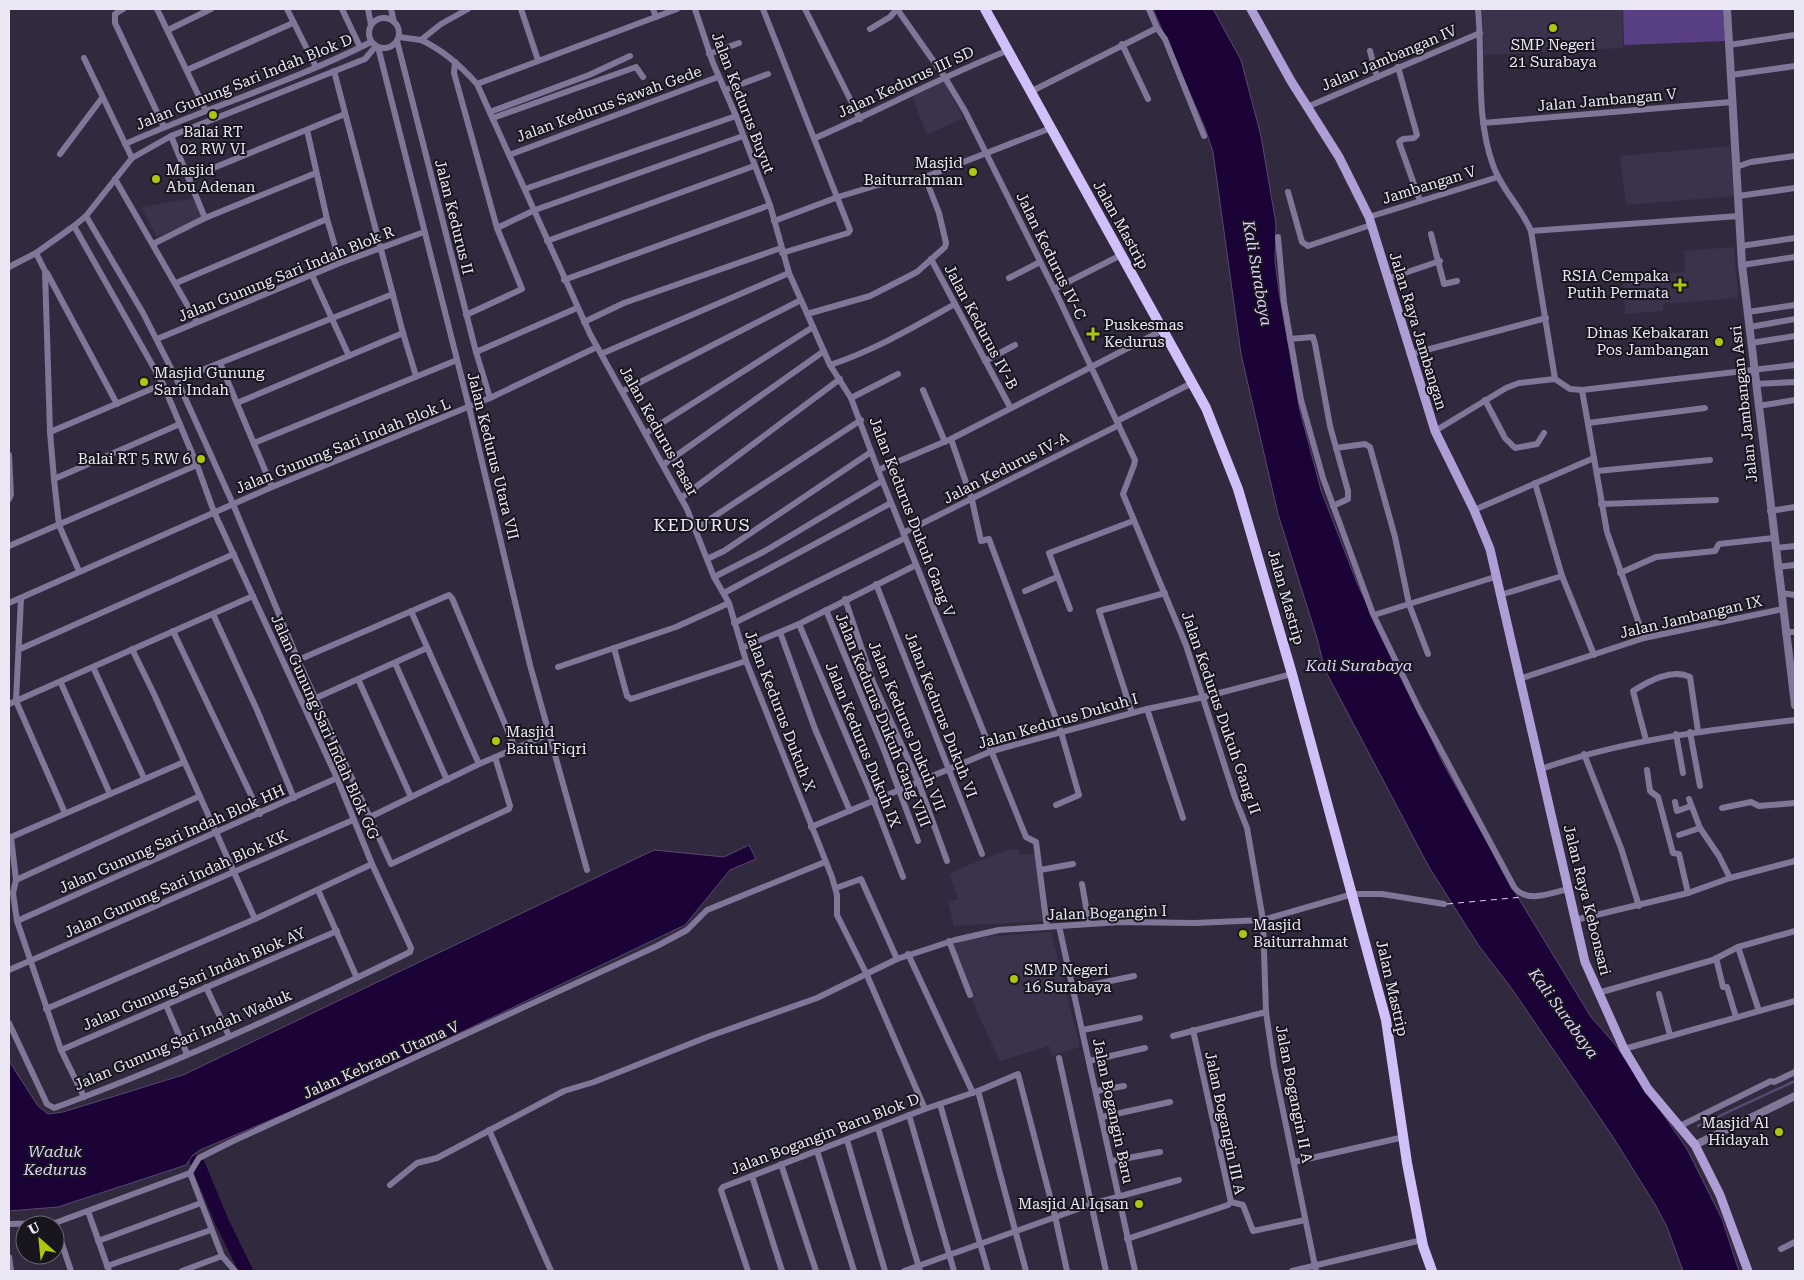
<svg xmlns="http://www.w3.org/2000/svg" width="1804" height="1280" font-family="'Roboto Serif',serif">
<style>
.built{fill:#3b324c}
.green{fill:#583f84}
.water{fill:#1b0237;stroke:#594770}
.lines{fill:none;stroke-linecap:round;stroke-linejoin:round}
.stream{stroke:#594770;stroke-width:2.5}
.river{stroke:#1b0237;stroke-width:14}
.ferry{stroke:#ddd1fb;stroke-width:1;stroke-dasharray:6 5;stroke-linecap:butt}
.minor{stroke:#807698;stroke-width:6}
.tertiary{stroke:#807698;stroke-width:8}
.secondary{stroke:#af9dd5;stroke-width:9}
.primary{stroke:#d1bff9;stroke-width:10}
.poi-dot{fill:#adc60e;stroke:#18151e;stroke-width:2}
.labels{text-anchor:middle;stroke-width:4;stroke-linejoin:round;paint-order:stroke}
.poi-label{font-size:15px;fill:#ebe7f5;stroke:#18151e;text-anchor:end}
.street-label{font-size:15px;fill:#ebe7f5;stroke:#18151e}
.water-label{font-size:16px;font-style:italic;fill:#ddd1fb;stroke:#18151e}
.quarter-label{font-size:18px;letter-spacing:1px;fill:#ebe7f5;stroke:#18151e}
</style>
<rect width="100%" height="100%" fill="#312a3f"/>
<g class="built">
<path d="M 1482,9 L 1622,9 L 1623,48 L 1484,55 Z"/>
<path d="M 944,81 L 963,118 L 927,135 L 912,96 Z"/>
<path d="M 1730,146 L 1734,196 L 1626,205 L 1620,156 Z"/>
<path d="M 195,198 L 203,217 L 157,237 L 141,207 Z"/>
<path d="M 1734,247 L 1738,298 L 1663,304 L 1663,311 L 1625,314 L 1623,277 L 1685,272 L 1684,251 Z"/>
<path d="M 1010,849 L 1019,850 L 1020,855 L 1036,853 L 1045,921 L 954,926 L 948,902 L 958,899 L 950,875 L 961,868 Z"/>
<path d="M 1051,932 L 1080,1047 L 1052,1056 L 1049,1046 L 1000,1061 L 977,1012 L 954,946 L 958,939 Z"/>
</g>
<path class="green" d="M 1623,9 L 1723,9 L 1725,41 L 1624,45 Z"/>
<g class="water">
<path d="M 1153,9 L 1213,9 L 1241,60 L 1261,136 L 1276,224 L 1275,261 L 1279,292 L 1300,411 L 1321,490 L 1357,583 L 1443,763 L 1519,899 L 1591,1017 L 1614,1043 L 1687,1149 L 1722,1219 L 1739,1271 L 1683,1271 L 1667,1227 L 1656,1206 L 1611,1134 L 1512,989 L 1479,946 L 1429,867 L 1325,670 L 1317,638 L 1278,514 L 1241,354 L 1213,152 L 1205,128 Z"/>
<path d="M 749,845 L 756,859 L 730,870 L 685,925 L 334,1093 L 200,1150 L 193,1155 L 186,1165 L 58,1207 L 9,1211 L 9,1061 L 38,1106 L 48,1114 L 63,1112 L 183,1075 L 654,850 L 724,857 Z"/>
</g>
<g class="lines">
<path class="stream" d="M 1698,1126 L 1795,1081"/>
<path class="river" d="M 197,1162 L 222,1222 L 246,1271"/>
<path class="ferry" d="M 1447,904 L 1523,897"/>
<g class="minor">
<path d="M 123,9 L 115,14 L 115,23 L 164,127"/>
<path d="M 157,9 L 205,109"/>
<path d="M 287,9 L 316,67"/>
<path d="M 342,9 L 360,47"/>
<path d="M 368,9 L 371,25"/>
<path d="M 391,9 L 394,22"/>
<path d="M 521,9 L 538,60"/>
<path d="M 653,9 L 656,17"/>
<path d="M 695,9 L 713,63 L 736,116 L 770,205 L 789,273 L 830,365 L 851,398 L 878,470 L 1026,837 L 1036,842 L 1047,927"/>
<path d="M 763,9 L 850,230 L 848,233 L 782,253"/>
<path d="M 805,9 L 860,119"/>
<path d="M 897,9 L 944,76 L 965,111 L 1059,299 L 1135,460 L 1134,465 L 1123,494 L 1186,645 L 1235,798 L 1247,828 L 1263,920 L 1266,1012 L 1274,1067 L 1316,1271"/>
<path d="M 1478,9 C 1483,60 1475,115 1493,165 C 1501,189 1521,207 1531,231 L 1555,379"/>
<circle cx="384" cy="33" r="15"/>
<path d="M 1157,28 L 1165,39 L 1204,136"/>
<path d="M 870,29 L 890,17 L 897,9"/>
<path d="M 168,30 L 211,9"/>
<path d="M 399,37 L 421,40 L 441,24 L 468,9"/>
<path d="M 421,40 C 443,50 461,66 477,84 L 590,334 L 687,509 L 714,577 L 729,603 L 746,661 L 832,877 L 837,895 L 837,915 L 866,973 L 925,1109"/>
<path d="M 397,41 L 476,352 L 490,398"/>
<path d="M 1122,44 L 1148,99"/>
<path d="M 1729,45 L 1795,35"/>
<path d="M 378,47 L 469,407 L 530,665 L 587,870"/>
<path d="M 1370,51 L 1377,77"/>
<path d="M 709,54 L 739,43"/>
<path d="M 84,58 L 132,158"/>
<path d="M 455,62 L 454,73 L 497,228 L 522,289 L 466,315"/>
<path d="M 1398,67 L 1417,135 L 1414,138 L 1403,139 L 1399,142 L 1420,201"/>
<path d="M 187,70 L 293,23"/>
<path d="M 334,71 L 403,333 L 416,376"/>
<path d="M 1731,75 L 1795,66"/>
<path d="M 477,84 L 677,9"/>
<path d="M 725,90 L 768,74"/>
<path d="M 1032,91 L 1157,28 L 1149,9"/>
<path d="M 1307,107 L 1480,33"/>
<path d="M 490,112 L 589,75 L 630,56"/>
<path d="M 493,118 L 636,67 L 643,77"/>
<path d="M 1483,123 L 1732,102"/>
<path d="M 307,130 L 327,219 L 340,263"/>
<path d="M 171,136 L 205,218"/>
<path d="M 815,138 C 880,110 943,76 1009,50"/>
<path d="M 125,144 C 206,108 292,82 371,42"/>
<path d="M 60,154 L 102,98"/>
<path d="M 509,155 L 718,77"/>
<path d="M 1736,167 L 1751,162 L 1795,156"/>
<path d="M 189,178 L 345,114"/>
<path d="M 115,179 L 197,322"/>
<path d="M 525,189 L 736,116"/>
<path d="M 1288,192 L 1302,242 L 1308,246 L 1371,225"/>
<path d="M 1738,196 L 1795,188"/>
<path d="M 86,216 L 143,313 L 177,380 L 233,504 L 298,660 L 391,864 L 509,809 L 510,806 L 495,757"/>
<path d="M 1369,217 L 1498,177"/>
<path d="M 774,221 L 838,197 L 878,185 L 925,177 L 1051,128"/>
<path d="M 497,228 L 535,210 L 743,136"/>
<path d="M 1531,231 L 1739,216"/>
<path d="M 1431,234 L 1444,284 L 1457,281"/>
<path d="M 1278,237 L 1284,303 L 1301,400 L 1323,478 L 1373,614 L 1419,709 L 1514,887 C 1527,904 1551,893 1568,889"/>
<path d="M 547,241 L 754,166"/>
<path d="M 153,244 L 205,218 L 316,173"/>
<path d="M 1741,246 L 1795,238"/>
<path d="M 36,253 L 45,271 L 50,432 L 54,479 L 59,525 L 79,571"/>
<path d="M 931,259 L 1010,407"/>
<path d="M 1742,265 L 1795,257"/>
<path d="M 9,267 L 36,253 L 74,226 L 86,216 L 132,158 L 171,136 L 365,59 L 376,46"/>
<path d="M 47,273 L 117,404"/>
<path d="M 312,275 L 349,356"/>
<path d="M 1009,278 L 1040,262"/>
<path d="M 1387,279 L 1440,261"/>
<path d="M 564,280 L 770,205"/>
<path d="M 176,283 L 327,219"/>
<path d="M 1054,289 L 1121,255"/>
<path d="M 1748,312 L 1795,305"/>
<path d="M 807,314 L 870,296 L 917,272 L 945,247 L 946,243 L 939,213 L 925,177"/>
<path d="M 584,322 L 624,303 L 781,248"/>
<path d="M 1750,327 L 1795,319"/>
<path d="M 157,339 L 340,263 L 424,232"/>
<path d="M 1290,339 L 1313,337 L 1315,344 L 1330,426 L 1348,491 L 1348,499 L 1333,506"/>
<path d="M 1751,343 L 1795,336"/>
<path d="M 476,352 L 577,308"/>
<path d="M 601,354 L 789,273"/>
<path d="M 1411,354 L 1546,318"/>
<path d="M 985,361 L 1015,345"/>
<path d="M 220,363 L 272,487"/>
<path d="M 830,365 C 875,350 914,327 955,304"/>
<path d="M 1555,379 L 1570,389 L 1582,390 L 1795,365"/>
<path d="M 177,380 L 393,294"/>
<path d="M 1756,384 L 1795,382"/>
<path d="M 923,390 L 945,442"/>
<path d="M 1582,390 L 1607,532 L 1644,638"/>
<path d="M 623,391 L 801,300"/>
<path d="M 851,398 L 898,374"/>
<path d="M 1485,400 L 1505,438 L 1515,448 L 1537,444 L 1544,433"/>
<path d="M 237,403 L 403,333"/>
<path d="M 1758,406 L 1795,400"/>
<path d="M 1117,421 L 1192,383"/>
<path d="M 1588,423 L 1705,408"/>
<path d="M 1435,431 L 1506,388 L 1519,383 L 1555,379"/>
<path d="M 50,432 L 163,384"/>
<path d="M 646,433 L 813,327"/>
<path d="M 951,439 L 972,500 L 981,541 L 989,539 L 1061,732 L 1079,795 L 1056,805"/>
<path d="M 254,443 L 457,360"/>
<path d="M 1336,448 L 1365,444 L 1370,447 L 1395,537 L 1409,604 L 1428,654"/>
<path d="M 9,455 L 11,495 L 9,499"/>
<path d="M 663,465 L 824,351"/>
<path d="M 878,470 L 951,439 L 1163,330"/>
<path d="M 1597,471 L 1710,460"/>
<path d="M 54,479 L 180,424"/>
<path d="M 1535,483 L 1562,576 L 1594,655"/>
<path d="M 681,498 L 840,379"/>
<path d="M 1601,504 L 1716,500"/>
<path d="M 1474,510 L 1594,458"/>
<path d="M 1770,511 L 1795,507"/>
<path d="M 695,529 L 861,420"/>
<path d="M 903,533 L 1119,425"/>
<path d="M 9,546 L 197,465"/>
<path d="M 1775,548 L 1795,546"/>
<path d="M 707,559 L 724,551 L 871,452"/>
<path d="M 1777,567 L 1795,565"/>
<path d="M 1620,573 L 1656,557 L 1715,551 L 1719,544 L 1774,538"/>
<path d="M 714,577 L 765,551 L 882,481"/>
<path d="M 876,584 L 982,854"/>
<path d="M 1025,591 L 1057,577"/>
<path d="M 724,593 L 891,503"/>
<path d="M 1781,593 L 1795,595"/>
<path d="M 1500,595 L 1562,576"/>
<path d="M 21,598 L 16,701 L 65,813"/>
<path d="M 845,599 L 873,682 L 918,781 L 947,861"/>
<path d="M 9,603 L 272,487 L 490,398 L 597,347"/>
<path d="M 1070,609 L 1049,553 L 1133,521"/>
<path d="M 826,610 L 884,750 L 918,841"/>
<path d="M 411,611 L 479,764"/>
<path d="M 213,614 L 257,710 L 294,798"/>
<path d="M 1374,615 L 1495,577"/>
<path d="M 734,623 L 905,538"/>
<path d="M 799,624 L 869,789 L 903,877"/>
<path d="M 173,631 L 260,814"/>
<path d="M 780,632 L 815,729 L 850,811"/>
<path d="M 1785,632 L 1795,632"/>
<path d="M 614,648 L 627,696 L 631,699 L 746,661"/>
<path d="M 742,648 L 799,624 L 916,565"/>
<path d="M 20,649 L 234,554"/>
<path d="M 132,649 L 154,694 L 255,919"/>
<path d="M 298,660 L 449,595 L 452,598 L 515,748"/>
<path d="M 395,663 L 447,780"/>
<path d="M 93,667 L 144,778"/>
<path d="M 558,667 L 676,627 L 729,603"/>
<path d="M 358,679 L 411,797"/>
<path d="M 1519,679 L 1644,638 L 1783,609"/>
<path d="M 61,683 L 110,794"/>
<path d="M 316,698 L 427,648"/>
<path d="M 9,704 L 253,596"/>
<path d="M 1147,709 L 1183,818"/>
<path d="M 1132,713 L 1099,611 L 1165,593"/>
<path d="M 1690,732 L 1700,786"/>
<path d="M 1676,734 L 1683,773"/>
<path d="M 1646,740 L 1633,691 C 1649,681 1672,668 1690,677 L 1698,731"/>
<path d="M 1584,754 L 1621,848 L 1639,906"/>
<path d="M 1541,769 C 1623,740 1708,730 1795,720"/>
<path d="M 1647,770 L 1650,791 L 1658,797 L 1673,853 L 1679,854 L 1688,893"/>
<path d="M 1689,799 L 1700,828 L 1719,856 L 1730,878"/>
<path d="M 1675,802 L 1677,811 L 1691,806"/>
<path d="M 1722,808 L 1751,802 L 1759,806 L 1795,803"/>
<path d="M 370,817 L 479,764 L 549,734"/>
<path d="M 811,827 L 992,751 L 1147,709 L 1204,697 L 1292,674"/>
<path d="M 1679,835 L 1700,828"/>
<path d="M 11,837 L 16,880 L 13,893 L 17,921 L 61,1050 L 84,1097"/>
<path d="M 9,838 L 184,762"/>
<path d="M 1040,870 L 1073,864"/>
<path d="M 16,880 L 200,796"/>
<path d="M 1082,884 L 1089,924"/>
<path d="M 836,888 L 861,879 L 897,959"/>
<path d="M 318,890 L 357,978"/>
<path d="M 1575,920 L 1688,893 L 1730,878 L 1795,861"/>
<path d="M 17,921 L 337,778"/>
<path d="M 1059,926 L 1135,1271"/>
<path d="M 949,941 L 970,995"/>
<path d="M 1738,947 L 1759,1011"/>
<path d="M 908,954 L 973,1093"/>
<path d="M 1716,958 L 1723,987 L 1727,987 L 1736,1017"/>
<path d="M 9,970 L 353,820"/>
<path d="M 206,987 L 229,1036"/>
<path d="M 1072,989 L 1134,976"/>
<path d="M 1598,993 L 1713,960 L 1738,947 L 1795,931"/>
<path d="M 1659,994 L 1670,1035"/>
<path d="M 166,1005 L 187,1054"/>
<path d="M 46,1009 L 255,919 L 372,864"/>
<path d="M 9,1023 L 47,1104 L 54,1108 C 175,1064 294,1009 410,952 L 411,948 L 372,864 L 337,778 L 214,512 L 197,465 L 163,384 L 74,226"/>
<path d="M 1083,1030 L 1140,1018"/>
<path d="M 1193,1030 L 1231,1202"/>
<path d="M 1173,1036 L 1266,1012"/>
<path d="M 1624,1049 L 1795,1001"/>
<path d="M 61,1050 L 337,931"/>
<path d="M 1059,1058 L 1106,1271"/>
<path d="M 1089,1061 L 1145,1048"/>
<path d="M 978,1091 L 1026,1271"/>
<path d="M 1096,1091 L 1124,1086"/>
<path d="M 940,1104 L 988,1271"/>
<path d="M 909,1115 L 954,1271"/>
<path d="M 1102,1117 L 1170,1102"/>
<path d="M 1680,1126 L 1771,1081 L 1774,1082 L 1795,1072"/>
<path d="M 878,1128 L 920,1271"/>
<path d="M 489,1130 L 551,1271"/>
<path d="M 847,1140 L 885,1271"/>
<path d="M 817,1151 L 854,1271"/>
<path d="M 1112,1161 L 1160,1152"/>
<path d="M 1294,1162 L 1404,1137"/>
<path d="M 781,1164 L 816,1271"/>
<path d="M 190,1173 L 222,1256 L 235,1271"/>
<path d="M 752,1176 L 782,1271"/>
<path d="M 390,1185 L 417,1163 L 437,1158 L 564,1091 L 594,1082 L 707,1037 L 817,998 L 897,959 L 955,940 L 999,930 L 1120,922 L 1195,923 L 1263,920 L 1353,894 L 1382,894 L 1444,904"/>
<path d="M 1231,1202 L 1243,1205 L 1253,1231 L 1305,1220"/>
<path d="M 88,1211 L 109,1271"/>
<path d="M 55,1223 L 71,1271"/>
<path d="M 9,1224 L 55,1223 L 190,1173 L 199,1158 L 231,1142 L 657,946 L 687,930 L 707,910 L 825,862"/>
<path d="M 1127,1239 L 1228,1205 L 1231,1202"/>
<path d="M 98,1241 L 201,1203"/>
<path d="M 1781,1249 L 1795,1242"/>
<path d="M 9,1257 L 11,1271"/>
<path d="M 107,1266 L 211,1230"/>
<path d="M 182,1271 L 222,1256"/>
<path d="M 748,1271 L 721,1190 L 723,1187 L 925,1109 L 978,1091 L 1018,1074 L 1055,1216 L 1067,1271"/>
<path d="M 904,1271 L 1092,1204 L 1179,1180"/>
<path d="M 1292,1271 L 1422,1240"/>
</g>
<g class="tertiary">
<path d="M 1727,9 L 1742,265 L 1795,705"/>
<path d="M 1695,1145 L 1795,1096"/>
</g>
<path class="secondary" d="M 1251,9 L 1291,81 L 1339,157 L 1369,217 L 1435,431 L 1474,510 L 1490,549 L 1585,962 L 1624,1049 L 1648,1089 L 1695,1145 L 1720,1195 L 1748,1271"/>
<path class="primary" d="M 985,9 L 1206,408 L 1238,489 L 1292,674 L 1386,1020 L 1407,1163 L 1423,1246 L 1432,1271"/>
</g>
<g class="poi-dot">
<circle cx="1553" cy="28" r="5"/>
<circle cx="213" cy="115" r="5"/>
<circle cx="973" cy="172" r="5"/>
<circle cx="156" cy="179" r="5"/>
<path d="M1677.5 277.5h5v5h5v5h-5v5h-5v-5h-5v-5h5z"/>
<path d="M1090.5 326.5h5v5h5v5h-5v5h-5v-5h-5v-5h5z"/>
<circle cx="1719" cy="342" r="5"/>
<circle cx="144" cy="382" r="5"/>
<circle cx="201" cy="459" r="5"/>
<circle cx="496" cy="741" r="5"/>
<circle cx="1243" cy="934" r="5"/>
<circle cx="1014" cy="979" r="5"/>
<circle cx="1779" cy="1132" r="5"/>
<circle cx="1139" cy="1204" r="5"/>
</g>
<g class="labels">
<g class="poi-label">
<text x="1553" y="50" text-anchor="middle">SMP Negeri<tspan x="1553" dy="17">21 Surabaya</tspan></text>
<text x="213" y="137" text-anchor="middle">Balai RT<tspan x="213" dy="17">02 RW VI</tspan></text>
<text x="963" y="168">Masjid<tspan x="963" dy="17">Baiturrahman</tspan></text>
<text x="166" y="175" text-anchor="start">Masjid<tspan x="166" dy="17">Abu Adenan</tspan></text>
<text x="1669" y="281">RSIA Cempaka<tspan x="1669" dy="17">Putih Permata</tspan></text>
<text x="1104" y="330" text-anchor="start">Puskesmas<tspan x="1104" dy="17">Kedurus</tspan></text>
<text x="1709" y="338">Dinas Kebakaran<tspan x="1709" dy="17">Pos Jambangan</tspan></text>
<text x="154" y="378" text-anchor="start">Masjid Gunung<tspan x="154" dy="17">Sari Indah</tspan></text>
<text x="191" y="464">Balai RT 5 RW 6</text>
<text x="506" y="737" text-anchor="start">Masjid<tspan x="506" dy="17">Baitul Fiqri</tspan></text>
<text x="1253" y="930" text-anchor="start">Masjid<tspan x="1253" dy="17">Baiturrahmat</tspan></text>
<text x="1024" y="975" text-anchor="start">SMP Negeri<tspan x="1024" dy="17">16 Surabaya</tspan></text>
<text x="1769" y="1128">Masjid Al<tspan x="1769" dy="17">Hidayah</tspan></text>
<text x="1129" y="1209">Masjid Al Iqsan</text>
</g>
<g class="street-label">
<text transform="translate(1389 58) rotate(-23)" y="5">Jalan Jambangan IV</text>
<text transform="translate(244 82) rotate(-22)" y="5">Jalan Gunung Sari Indah Blok D</text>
<text transform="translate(906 82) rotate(-25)" y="5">Jalan Kedurus III SD</text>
<text transform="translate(1607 100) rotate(-5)" y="5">Jalan Jambangan V</text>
<text transform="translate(743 103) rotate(69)" y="5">Jalan Kedurus Buyut</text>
<text transform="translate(609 104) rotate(-20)" y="5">Jalan Kedurus Sawah Gede</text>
<text transform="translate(1429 185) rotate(-17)" y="5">Jambangan V</text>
<text transform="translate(454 217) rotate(76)" y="5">Jalan Kedurus II</text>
<text transform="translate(1121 225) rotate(61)" y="5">Jalan Mastrip</text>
<text transform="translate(1051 256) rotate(64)" y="5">Jalan Kedurus IV-C</text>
<text transform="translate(286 274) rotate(-22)" y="5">Jalan Gunung Sari Indah Blok R</text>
<text transform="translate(981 327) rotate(62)" y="5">Jalan Kedurus IV-B</text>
<text transform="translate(1418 331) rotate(73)" y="5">Jalan Raya Jambangan</text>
<text transform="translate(1744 404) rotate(-96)" y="5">Jalan Jambangan Asri</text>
<text transform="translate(659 431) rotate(61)" y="5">Jalan Kedurus Pasar</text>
<text transform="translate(343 446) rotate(-22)" y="5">Jalan Gunung Sari Indah Blok L</text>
<text transform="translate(493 456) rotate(76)" y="5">Jalan Kedurus Utara VII</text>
<text transform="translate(1006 468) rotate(-27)" y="5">Jalan Kedurus IV-A</text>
<text transform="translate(912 517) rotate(69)" y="5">Jalan Kedurus Dukuh Gang V</text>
<text transform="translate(1286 597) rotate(74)" y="5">Jalan Mastrip</text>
<text transform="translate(1691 617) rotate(-13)" y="5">Jalan Jambangan IX</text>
<text transform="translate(780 711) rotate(69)" y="5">Jalan Kedurus Dukuh X</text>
<text transform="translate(1221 713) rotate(71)" y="5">Jalan Kedurus Dukuh Gang II</text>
<text transform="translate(941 715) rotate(69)" y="5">Jalan Kedurus Dukuh VI</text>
<text transform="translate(883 720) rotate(68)" y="5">Jalan Kedurus Dukuh Gang VIII</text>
<text transform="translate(1058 721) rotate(-16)" y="5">Jalan Kedurus Dukuh I</text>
<text transform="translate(907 726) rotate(68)" y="5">Jalan Kedurus Dukuh VII</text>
<text transform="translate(325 727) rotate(66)" y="5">Jalan Gunung Sari Indah Blok GG</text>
<text transform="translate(863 745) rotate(68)" y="5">Jalan Kedurus Dukuh IX</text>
<text transform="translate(172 839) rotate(-24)" y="5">Jalan Gunung Sari Indah Blok HH</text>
<text transform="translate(176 884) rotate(-24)" y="5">Jalan Gunung Sari Indah Blok KK</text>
<text transform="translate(1587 900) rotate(76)" y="5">Jalan Raya Kebonsari</text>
<text transform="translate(1107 913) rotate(-2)" y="5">Jalan Bogangin I</text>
<text transform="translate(194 979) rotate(-23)" y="5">Jalan Gunung Sari Indah Blok AY</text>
<text transform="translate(1392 988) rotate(77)" y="5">Jalan Mastrip</text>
<text transform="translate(183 1040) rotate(-23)" y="5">Jalan Gunung Sari Indah Waduk</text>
<text transform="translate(381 1060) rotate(-24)" y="5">Jalan Kebraon Utama V</text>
<text transform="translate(1294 1094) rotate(79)" y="5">Jalan Bogangin II A</text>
<text transform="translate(1113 1111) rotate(78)" y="5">Jalan Bogangin Baru</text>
<text transform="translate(1225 1123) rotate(78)" y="5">Jalan Bogangin III A</text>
<text transform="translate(825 1134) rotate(-21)" y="5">Jalan Bogangin Baru Blok D</text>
</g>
<g class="water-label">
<text transform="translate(1258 273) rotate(80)" y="6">Kali Surabaya</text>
<text x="1359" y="671">Kali Surabaya</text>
<text transform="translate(1564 1013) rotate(54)" y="6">Kali Surabaya</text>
<text x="55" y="1157">Waduk<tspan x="55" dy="18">Kedurus</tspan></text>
</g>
<g class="quarter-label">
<text x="702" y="531">KEDURUS</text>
</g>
</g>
<rect width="1804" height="1280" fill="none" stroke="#ebe7f5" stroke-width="20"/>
<g transform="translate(40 1240) rotate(333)"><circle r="24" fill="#18151e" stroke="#6c6974"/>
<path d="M0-4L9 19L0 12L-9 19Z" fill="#adc60e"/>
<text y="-8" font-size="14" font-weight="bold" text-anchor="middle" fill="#ebe7f5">U</text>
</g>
</svg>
